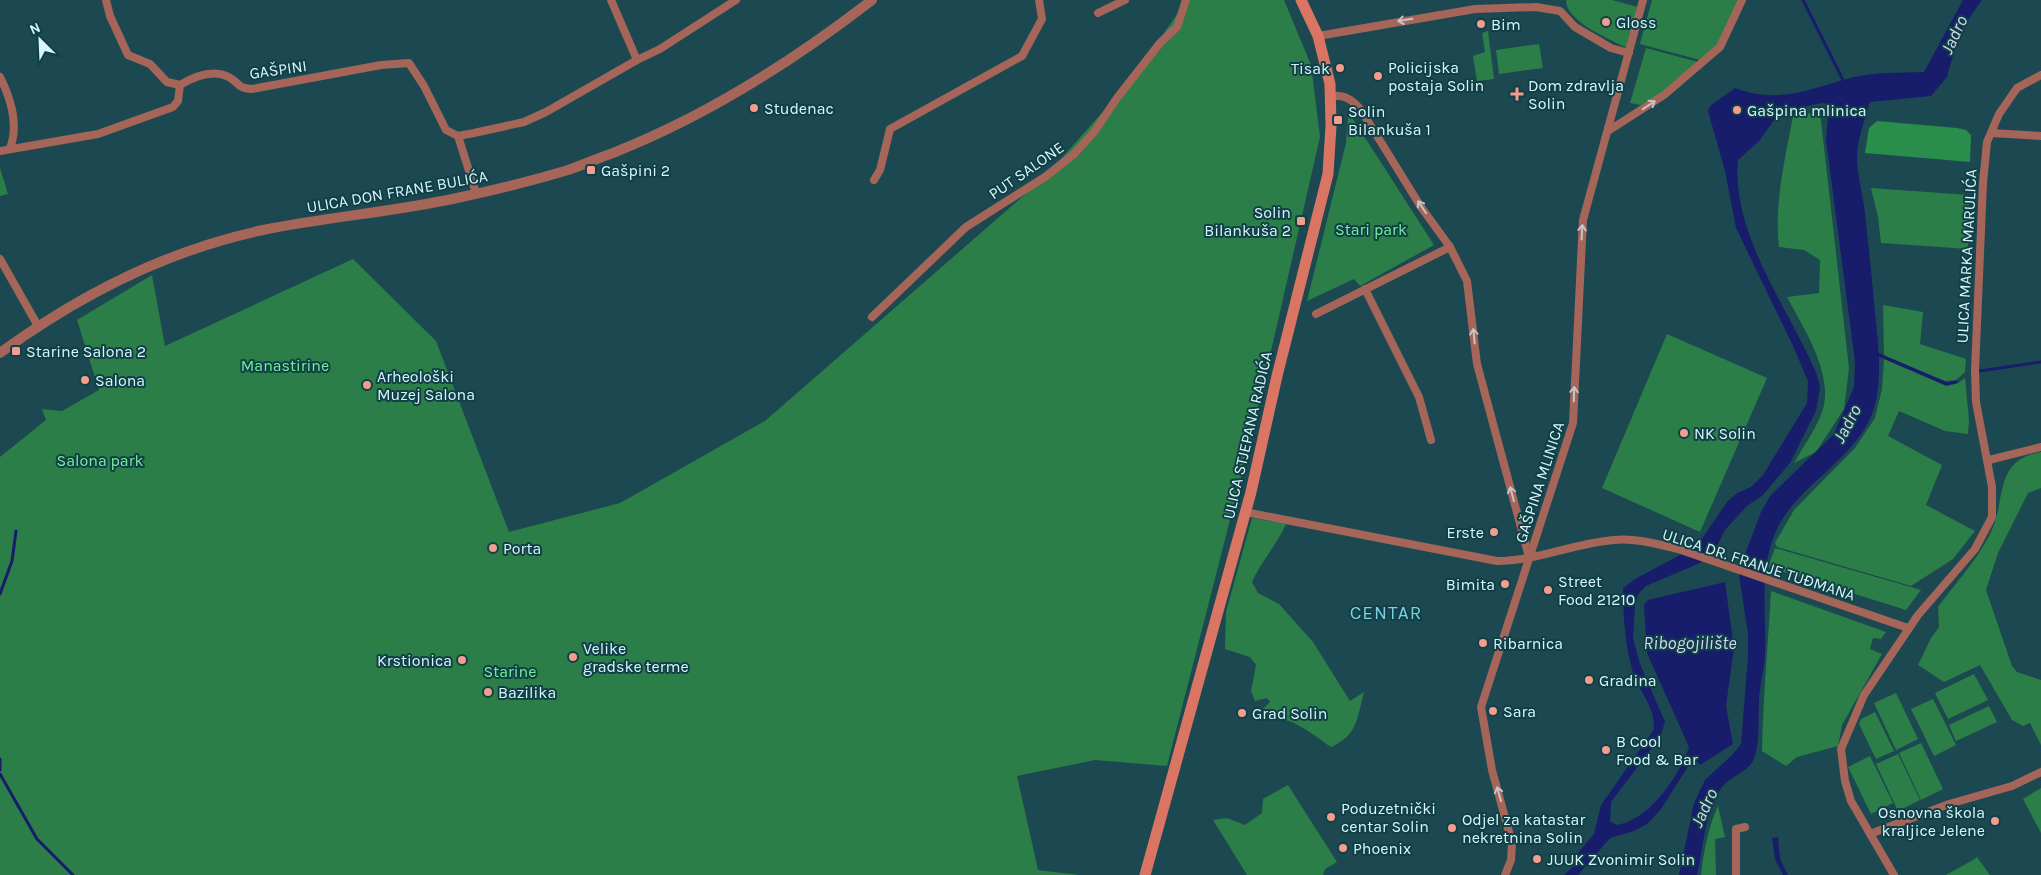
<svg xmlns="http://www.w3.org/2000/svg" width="2041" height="875" font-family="Karla,sans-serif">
	<rect width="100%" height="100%" fill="#1c4951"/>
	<!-- green -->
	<g fill="#2b7e47">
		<polygon points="1187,0 1284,0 1311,65 1320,137 1252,434 1167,766 1095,760 1017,776 1038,870 1079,875 0,875 0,457 46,420 42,409 62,411 99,390 77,320 152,275 165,346 353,259 436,341 509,532 620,503 765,421 1045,177 1131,80"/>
		<path d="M1566,0H1612L1638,7L1627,48C1611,40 1565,21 1566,0Z"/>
		<polygon points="1652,0 1740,0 1717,45 1700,60 1640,44"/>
		<polygon points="1488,31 1494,79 1477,81 1473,56 1485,52 1482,33"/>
		<polygon points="1539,44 1543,68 1499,74 1496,50"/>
		<polygon points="1646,48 1698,62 1661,94 1641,105 1630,103"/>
		<path d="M1820,112L1849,368L1844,409L1816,452L1794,463C1803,447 1816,429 1822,412C1835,376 1804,329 1787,297L1819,293L1820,260L1804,250L1779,247C1774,204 1785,159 1793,116Z"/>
		<polygon points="1351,116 1434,245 1360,286 1354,279 1307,301 1346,143 1348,117"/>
		<polygon points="0,168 8,194 0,196"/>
		<polygon points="1871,188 1969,195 1968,249 1881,243 1878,217"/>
		<polygon points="1883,305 1923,312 1920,344 1966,359 1965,372 1956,380 1945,381 1884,356"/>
		<polygon points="1667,334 1767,378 1700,532 1602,488"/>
		<polygon points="1884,359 1946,386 1958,383 1965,378 1969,420 1968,434 1945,431 1899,411 1888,436 1942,465 1926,505 1975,531 1953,559 1911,586 1777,547 1775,543 1794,510 1855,448 1875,418 1882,389"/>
		<path d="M2041,452V488L2028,493L1998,553L1986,590L2012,666L2017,672L2041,680V745L2030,723L2023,726L2012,720L1980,665L1944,682L1918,665L1931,638L1939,627L1938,607C1955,584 1976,561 1989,536C2008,502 1991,461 2041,452Z"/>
		<path d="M1252,518L1286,524C1276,546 1262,560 1252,582L1258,593L1279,604L1313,642L1350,701L1364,692C1357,718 1358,735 1331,747C1313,735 1290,714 1267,719L1262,710L1270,702L1267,698L1255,701L1251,691L1256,665L1250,657L1225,649L1226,612Z"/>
		<polygon points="1775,548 1921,590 1906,610 1768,567"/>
		<path d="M1771,591L1886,632L1881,639L1873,638L1870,649L1882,654L1842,725L1838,746L1797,757L1786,766L1762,751C1763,698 1768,645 1771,591Z"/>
		<polygon points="1974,674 1988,700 1948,719 1935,693"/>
		<polygon points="1896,693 1918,739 1896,750 1874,703"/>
		<polygon points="1933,699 1956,745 1934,756 1911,709"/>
		<polygon points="1989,706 1997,722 1956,741 1949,725"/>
		<polygon points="1875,712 1894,751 1876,759 1859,724 1861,719"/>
		<polygon points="1921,743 1943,789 1921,800 1899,753"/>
		<polygon points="1898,754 1920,800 1898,811 1876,764"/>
		<polygon points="1870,756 1893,803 1871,814 1848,767"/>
		<polygon points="1288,785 1337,862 1325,869 1323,875 1247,875 1213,820 1227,818 1245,825 1262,813 1263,799"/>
		<polygon points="2041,788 2041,833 2023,799"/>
		<path d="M1718,806L1725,837L1715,839L1716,875H1701C1704,851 1708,827 1718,806Z"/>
		<polygon points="1977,857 1990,875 1946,875 1973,860"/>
	</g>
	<!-- forest -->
	<polygon fill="#298d4c" points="1877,121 1957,128 1966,130 1971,135 1970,162 1865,153 1869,128"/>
	<!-- water -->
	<g fill="#171d6b">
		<path d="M1963,0H1982L1960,31L1947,77L1931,96L1870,102C1865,118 1858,138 1857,155C1857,171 1861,189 1864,205C1868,241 1872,277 1875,313C1878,343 1882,371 1876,401C1864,455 1804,479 1779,525C1757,567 1767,611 1765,656C1764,672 1759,687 1759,702C1758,720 1760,739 1755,756C1751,772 1731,775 1722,787C1704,811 1704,847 1697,875H1679L1694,803L1705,780L1731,756L1741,744L1748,656V634L1739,575L1744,557L1761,512L1770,496L1834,434L1854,387L1855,362L1826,140L1829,105L1822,103L1802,107L1777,116L1759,141L1738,160C1731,235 1789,308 1817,375L1820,387L1816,411L1790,463L1763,495L1747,506L1725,530L1718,544L1700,563L1646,586L1639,593L1635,603L1633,638L1640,664L1665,722L1660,737L1611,802L1610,821L1616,825C1649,821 1679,776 1689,747L1647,653L1644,605L1648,600L1725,582L1734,648L1726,706L1733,744L1700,765L1694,757L1661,809L1647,824L1634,831L1610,838L1578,875H1564L1573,867L1576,855L1594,834L1601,805L1653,731C1658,709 1637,690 1632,669C1625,644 1623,614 1623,588L1635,579L1697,546L1727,502L1737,493L1751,487L1763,475L1807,403L1808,381L1793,346L1736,228L1725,171L1708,111L1710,106L1735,88C1779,105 1812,88 1854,77C1876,72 1901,73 1924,72Z"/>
		<polygon points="1778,837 1780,859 1788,875 1783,875 1775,859 1772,838"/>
	</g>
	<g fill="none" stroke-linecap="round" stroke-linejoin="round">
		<!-- stream -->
		<g stroke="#171d6b" stroke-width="3">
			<polyline points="1803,0 1845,84"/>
			<polyline points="1877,354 1947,384 1956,382"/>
			<polyline points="1980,371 2041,362"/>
			<polyline points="0,594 12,561 16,531"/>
			<polyline points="0,759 0,770"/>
			<polyline points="0,774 37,839 73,875"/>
		</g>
		<!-- minor -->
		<g stroke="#a66559" stroke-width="8">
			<polyline points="106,0 110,16 128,55 150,64 167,82 180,85"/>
			<polyline points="611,0 637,60"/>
			<polyline points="1098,13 1125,0"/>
			<polyline points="1318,36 1475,9 1536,7 1560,11 1575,27 1611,48 1629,53"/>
			<path d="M0,77C11,99 19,125 10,148"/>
			<path d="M1331,96C1345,95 1352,99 1361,110L1421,207L1450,247L1467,281L1477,364L1529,557"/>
			<polyline points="1608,131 1664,95 1720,47 1742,0"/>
			<polyline points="1991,133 2041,136"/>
			<polyline points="458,136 476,193"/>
			<path d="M0,151L98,134L173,107L178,101L180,85C195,76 216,68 232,79C241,86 239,88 252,89L381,65L409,63L424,86L446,130L458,136L474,133L524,122L546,112L637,60L660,49L736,0"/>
			<polyline points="874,180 880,170 890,129 1022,56 1042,19 1039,0"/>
			<polyline points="0,259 38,326"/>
			<polyline points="1365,289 1419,397 1431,440"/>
			<polyline points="1316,314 1450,247"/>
			<polyline points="872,317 966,227 1045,177 1074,154 1094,132 1117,98 1160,43 1177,27 1186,0"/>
			<polyline points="1989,460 2041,447"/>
			<path d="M1245,512L1497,561C1537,561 1574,543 1614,540C1636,538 1657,544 1678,549L1908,628"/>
			<polyline points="1870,834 1949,804 2012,786 2041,772"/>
			<polyline points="1505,875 1511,860 1512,843 1492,770 1481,707 1573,423 1583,220 1643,0"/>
			<polyline points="1736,875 1736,829 1745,827"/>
			<polyline points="1894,875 1851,801 1845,781 1841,749 1864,695 1918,615 1975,549 1992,517 1992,487 1976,402 1975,370 1983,183 1987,142 1999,114 2017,88 2041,75"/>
		</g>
		<!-- tertiary -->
		<path stroke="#a66559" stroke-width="10" d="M0,353C78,296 168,250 263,230C327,217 393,212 457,198C494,190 532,181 568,170C583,165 598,158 613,153C707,116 792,62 872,0"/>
		<!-- secondary -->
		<polyline stroke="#db7563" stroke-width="11" points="1145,875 1251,492 1277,376 1328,174 1331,126 1330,84 1318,36 1301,0"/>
	</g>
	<!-- one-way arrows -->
	<defs><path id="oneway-shaft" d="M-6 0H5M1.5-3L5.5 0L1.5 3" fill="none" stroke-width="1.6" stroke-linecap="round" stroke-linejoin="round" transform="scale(1.25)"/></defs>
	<g stroke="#c6c4c4">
		<use href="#oneway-shaft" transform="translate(1405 20) rotate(171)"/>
		<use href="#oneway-shaft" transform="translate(1649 105) rotate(-33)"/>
		<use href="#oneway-shaft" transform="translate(1422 207) rotate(-124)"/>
		<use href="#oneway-shaft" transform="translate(1582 232) rotate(-87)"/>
		<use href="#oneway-shaft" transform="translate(1474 336) rotate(-95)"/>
		<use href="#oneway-shaft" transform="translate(1574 394) rotate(-88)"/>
		<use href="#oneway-shaft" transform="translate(1512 494) rotate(-105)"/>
		<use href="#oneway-shaft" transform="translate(1499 794) rotate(-106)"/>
	</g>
	<!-- markers -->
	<g fill="#f49d8d" stroke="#103f46" stroke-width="2">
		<circle cx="1606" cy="22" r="5"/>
		<circle cx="1481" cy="24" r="5"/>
		<circle cx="1340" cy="68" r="5"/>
		<circle cx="1378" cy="76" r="5"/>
		<path d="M1514.5 86.5h5v5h5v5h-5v5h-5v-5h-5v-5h5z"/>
		<circle cx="754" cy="108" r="5"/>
		<circle cx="1737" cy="110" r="5"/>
		<rect x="1333" y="115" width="10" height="10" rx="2.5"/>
		<rect x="586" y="165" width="10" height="10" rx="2.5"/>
		<rect x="1296" y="216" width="10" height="10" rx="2.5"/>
		<rect x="11" y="346" width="10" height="10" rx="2.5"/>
		<circle cx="85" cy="380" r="5"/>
		<circle cx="367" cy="385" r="5"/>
		<circle cx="1684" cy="433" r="5"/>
		<circle cx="1494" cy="532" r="5"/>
		<circle cx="493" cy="548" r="5"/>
		<circle cx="1505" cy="584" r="5"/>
		<circle cx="1548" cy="590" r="5"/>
		<circle cx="1483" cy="643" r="5"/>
		<circle cx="573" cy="657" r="5"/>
		<circle cx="462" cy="660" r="5"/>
		<circle cx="1589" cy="680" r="5"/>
		<circle cx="488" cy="692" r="5"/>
		<circle cx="1493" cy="711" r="5"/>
		<circle cx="1242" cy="713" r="5"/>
		<circle cx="1606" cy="750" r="5"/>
		<circle cx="1331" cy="817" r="5"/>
		<circle cx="1995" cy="821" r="5"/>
		<circle cx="1452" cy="828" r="5"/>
		<circle cx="1343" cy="848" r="5"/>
		<circle cx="1537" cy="859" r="5"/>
	</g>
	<g text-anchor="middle" stroke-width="4" stroke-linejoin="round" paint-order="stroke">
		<!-- poi labels -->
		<g font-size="16" fill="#d8f7fd" stroke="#103f46" text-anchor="start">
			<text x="1616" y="28">Gloss</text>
			<text x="1491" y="30">Bim</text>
			<text x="1388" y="73">Policijska<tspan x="1388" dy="18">postaja Solin</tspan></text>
			<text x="1330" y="74" text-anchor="end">Tisak</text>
			<text x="1528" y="91">Dom zdravlja<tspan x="1528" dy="18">Solin</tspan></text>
			<text x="764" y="114">Studenac</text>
			<text x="1747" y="116">Gašpina mlinica</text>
			<text x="1348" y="117">Solin<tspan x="1348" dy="18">Bilankuša 1</tspan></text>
			<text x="601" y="176">Gašpini 2</text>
			<text x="1291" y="218" text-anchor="end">Solin<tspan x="1291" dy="18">Bilankuša 2</tspan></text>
			<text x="26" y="357">Starine Salona 2</text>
			<text x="377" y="382">Arheološki<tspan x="377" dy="18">Muzej Salona</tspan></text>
			<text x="95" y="386">Salona</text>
			<text x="1694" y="439">NK Solin</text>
			<text x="1484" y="538" text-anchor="end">Erste</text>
			<text x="503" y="554">Porta</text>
			<text x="1558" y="587">Street<tspan x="1558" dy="18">Food 21210</tspan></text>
			<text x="1495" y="590" text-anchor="end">Bimita</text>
			<text x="1493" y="649">Ribarnica</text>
			<text x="583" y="654">Velike<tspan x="583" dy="18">gradske terme</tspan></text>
			<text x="452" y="666" text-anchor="end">Krstionica</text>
			<text x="1599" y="686">Gradina</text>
			<text x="498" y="698">Bazilika</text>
			<text x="1503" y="717">Sara</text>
			<text x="1252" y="719">Grad Solin</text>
			<text x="1616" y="747">B Cool<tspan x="1616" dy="18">Food &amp; Bar</tspan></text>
			<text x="1341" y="814">Poduzetnički<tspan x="1341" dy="18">centar Solin</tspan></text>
			<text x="1985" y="818" text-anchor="end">Osnovna škola<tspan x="1985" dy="18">kraljice Jelene</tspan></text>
			<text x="1462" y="825">Odjel za katastar<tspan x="1462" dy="18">nekretnina Solin</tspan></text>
			<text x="1353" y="854">Phoenix</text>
			<text x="1547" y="865">JUUK Zvonimir Solin</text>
		</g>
		<!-- street labels -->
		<g font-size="16" fill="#d8f7fd" stroke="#103f46">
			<text transform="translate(278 69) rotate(-8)" y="6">GAŠPINI</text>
			<text transform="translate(1026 170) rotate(-35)" y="6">PUT SALONE</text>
			<text transform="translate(397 191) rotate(-10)" y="6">ULICA DON FRANE BULIĆA</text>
			<text transform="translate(1966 256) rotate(-87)" y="6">ULICA MARKA MARULIĆA</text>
			<text transform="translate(1247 435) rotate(-77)" y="6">ULICA STJEPANA RADIĆA</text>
			<text transform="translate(1539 482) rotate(-72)" y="6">GAŠPINA MLINICA</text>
			<text transform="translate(1759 564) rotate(18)" y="6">ULICA DR. FRANJE TUĐMANA</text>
		</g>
		<!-- park labels -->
		<g font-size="16" fill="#77f09a" stroke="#103f46">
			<text x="1371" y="235">Stari park</text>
			<text x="285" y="371">Manastirine</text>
			<text x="100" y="466">Salona park</text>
			<text x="510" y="677">Starine</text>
		</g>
		<!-- water labels -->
		<g font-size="18" font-style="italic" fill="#d1d8ef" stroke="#103f46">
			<text transform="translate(1954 35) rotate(-65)" y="6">Jadro</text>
			<text transform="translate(1847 424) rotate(-62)" y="6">Jadro</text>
			<text x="1690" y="649">Ribogojilište</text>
			<text transform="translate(1704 808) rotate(-65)" y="6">Jadro</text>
		</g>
		<!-- quarter labels -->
		<g font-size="19" letter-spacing="1" fill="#7cd0e0" stroke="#103f46">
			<text x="1386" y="619">CENTAR</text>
		</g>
	</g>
	<!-- north arrow -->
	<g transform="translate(40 40) rotate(336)" stroke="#103f46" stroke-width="4" paint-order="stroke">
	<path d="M0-4L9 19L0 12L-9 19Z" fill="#d8f7fd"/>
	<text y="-8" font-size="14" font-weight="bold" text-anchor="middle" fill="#d8f7fd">N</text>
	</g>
</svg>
